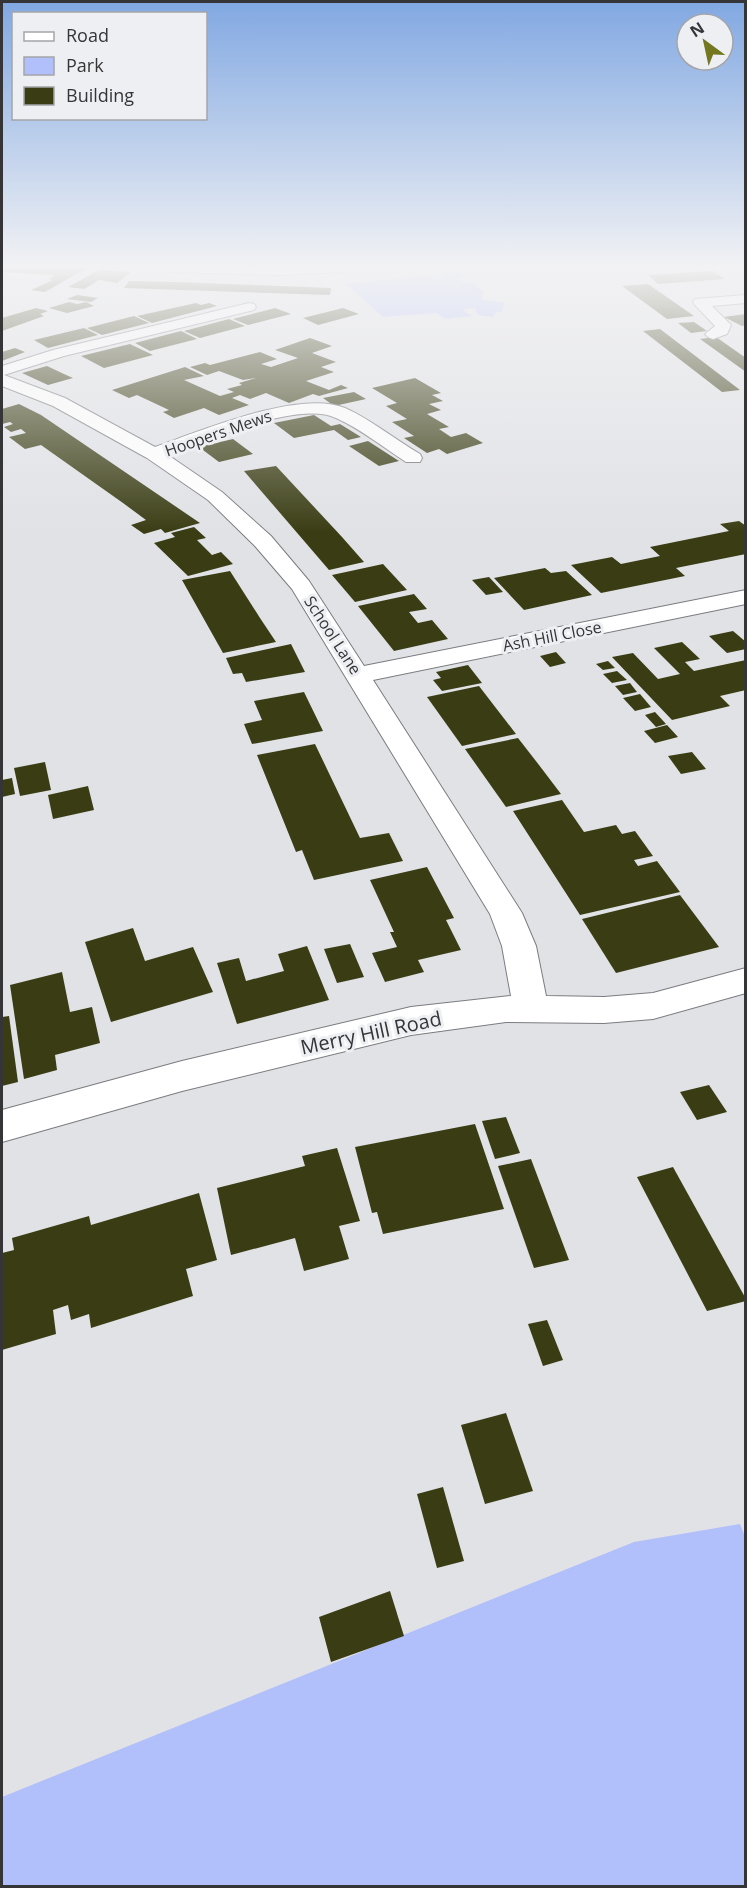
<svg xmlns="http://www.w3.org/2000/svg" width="747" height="1888" font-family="'Open Sans',sans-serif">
	<rect width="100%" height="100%" fill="#e1e2e6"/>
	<!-- green -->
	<g fill="#b1bffa">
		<polygon points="446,272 457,272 464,275 458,280 477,284 475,286 483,291 482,300 505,303 502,312 496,312 493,317 478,315 475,308 462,310 472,316 445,319 437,313 383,317 346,284 423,276 440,277"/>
		<polygon points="740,1524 746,1539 745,1886 2,1886 2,1797 634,1542"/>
	</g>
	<!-- building -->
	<g fill="#3a3d14">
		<polygon points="2,268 87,268 45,292 31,290 53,280 49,279 55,275 2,272"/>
		<polygon points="99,270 131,272 117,283 99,280 84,289 68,287"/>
		<polygon points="713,271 725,279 658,284 648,275"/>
		<polygon points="129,281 176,282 331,288 330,295 124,288"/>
		<polygon points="648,284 694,316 667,319 622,286"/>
		<polygon points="77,295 98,298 91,302 67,299"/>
		<polygon points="69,302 77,304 86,302 94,306 67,313 49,308"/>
		<polygon points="196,303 201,305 209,303 217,306 152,323 137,316"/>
		<polygon points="36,308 48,311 40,314 44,316 2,331 2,318"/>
		<polygon points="275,308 291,314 248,325 233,319"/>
		<polygon points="343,308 359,314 318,325 303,318"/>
		<polygon points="746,314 746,325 742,326 724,317"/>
		<polygon points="134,316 149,323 102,335 87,328"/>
		<polygon points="229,319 245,326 200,338 184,331"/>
		<polygon points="694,322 707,331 691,333 678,323"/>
		<polygon points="84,328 98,335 48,348 34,340"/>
		<polygon points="660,329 740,390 722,392 643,331"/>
		<polygon points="181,331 197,339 150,351 135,343"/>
		<polygon points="716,337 746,358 746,372 700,339"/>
		<polygon points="310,338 332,346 312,353 336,362 321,367 334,372 306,381 329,390 341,385 348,388 319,396 313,394 289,403 266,393 250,399 240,395 232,398 249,405 219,415 204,408 174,418 163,412 169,410 137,395 129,398 112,390 185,367 204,376 184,380 220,396 234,392 227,389 242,385 239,383 256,378 243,380 219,371 207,375 190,367 205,363 210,365 260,352 277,359 261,364 271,367 298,358 275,350"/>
		<polygon points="130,344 153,355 104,368 81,356"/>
		<polygon points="15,348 25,352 2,361 2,352"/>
		<polygon points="47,366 64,374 73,378 48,385 22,373"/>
		<polygon points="415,378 441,393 432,395 443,401 429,404 441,410 427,414 449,427 439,429 451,437 466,433 483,443 447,454 439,449 427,453 404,438 414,436 392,422 407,419 386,406 397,403 372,388"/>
		<polygon points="354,392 366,399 334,406 323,398"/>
		<polygon points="19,404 41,415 200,523 165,533 161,529 144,534 131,525 146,520 123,503 41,445 25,449 9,437 26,433 21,429 11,432 4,427 13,424 10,422 2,424 2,409"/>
		<polygon points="314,415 331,426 340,424 361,437 348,440 334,430 294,438 274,423"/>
		<polygon points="233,439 253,454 219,462 199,447"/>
		<polygon points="368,441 399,461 379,466 349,446"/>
		<polygon points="276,466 342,537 364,562 329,570 244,471"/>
		<polygon points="739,521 746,526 746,554 676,568 685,576 601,593 571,565 612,557 621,564 660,556 650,547 729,531 720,524"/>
		<polygon points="194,527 206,538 197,540 212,555 221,552 233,564 188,576 154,543 175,537 171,533"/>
		<polygon points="383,564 407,590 355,602 332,575"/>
		<polygon points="545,568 551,573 566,571 592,595 524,610 494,578"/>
		<polygon points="230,571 260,618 276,642 223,653 182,580"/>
		<polygon points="489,577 503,592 486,595 472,580"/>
		<polygon points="414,594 427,609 409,612 418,623 432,620 448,639 394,651 358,606"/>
		<polygon points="733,631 746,642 746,649 727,653 709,636"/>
		<polygon points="682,642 700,659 685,662 694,671 746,660 746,690 720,696 730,706 672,720 612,657 633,653 658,679 680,674 654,648"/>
		<polygon points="291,644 305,672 246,682 242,673 233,674 226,658"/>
		<polygon points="556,652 566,663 550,667 540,656"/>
		<polygon points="608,661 615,668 603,670 596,664"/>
		<polygon points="468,665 482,683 442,691 433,680 441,678 436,672"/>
		<polygon points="617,671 627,680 612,683 603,674"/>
		<polygon points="630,683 637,692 623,695 615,686"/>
		<polygon points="479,686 516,734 462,746 427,697"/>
		<polygon points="304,692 323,731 252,744 244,724 262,720 254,701"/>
		<polygon points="640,694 651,707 635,711 623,698"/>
		<polygon points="655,712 666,724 656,727 645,715"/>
		<polygon points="667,725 678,737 655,743 644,731"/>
		<polygon points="518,738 539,765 561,794 506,807 465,749"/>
		<polygon points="315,744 360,838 389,833 403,861 314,880 302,850 296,852 257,755"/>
		<polygon points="692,752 706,769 681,774 668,756"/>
		<polygon points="45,762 51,790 20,796 14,768"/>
		<polygon points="12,778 15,794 2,797 2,780"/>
		<polygon points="88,786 94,810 53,819 48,795"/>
		<polygon points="562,800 584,832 616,825 622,834 635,831 653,856 634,860 638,866 657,861 680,892 580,915 513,811"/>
		<polygon points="427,867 454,918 446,920 461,950 418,960 424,972 385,982 372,953 397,947 390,932 394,932 370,880"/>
		<polygon points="680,895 719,947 616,973 582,919"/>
		<polygon points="133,928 145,961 193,947 213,992 111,1022 85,942"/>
		<polygon points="350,944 364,977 337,983 324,949"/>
		<polygon points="307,946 329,1000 237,1024 217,963 239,958 246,981 284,971 278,954"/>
		<polygon points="62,972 70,1012 92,1007 100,1043 55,1055 57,1070 24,1079 10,985"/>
		<polygon points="9,1016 18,1082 2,1086 2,1017"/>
		<polygon points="709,1085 727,1112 697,1120 680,1092"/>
		<polygon points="506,1117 520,1153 495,1159 482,1121"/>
		<polygon points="475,1124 504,1209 383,1234 377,1212 372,1213 355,1147"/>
		<polygon points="337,1148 360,1221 339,1226 349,1259 304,1271 295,1238 231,1255 217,1188 305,1166 302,1156"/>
		<polygon points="531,1159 569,1260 534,1268 498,1166"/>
		<polygon points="673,1167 746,1299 746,1301 707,1311 637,1177"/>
		<polygon points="199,1193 217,1260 186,1269 193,1296 91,1328 89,1314 71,1320 68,1305 53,1310 56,1334 2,1350 2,1253 14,1250 12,1238 89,1216 91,1225"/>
		<polygon points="547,1320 563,1360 543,1366 528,1324"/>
		<polygon points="506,1413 533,1491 485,1504 461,1425"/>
		<polygon points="443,1487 464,1561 437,1568 417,1494"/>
		<polygon points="390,1591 404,1636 331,1662 319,1617"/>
	</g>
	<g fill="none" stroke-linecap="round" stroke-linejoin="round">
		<!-- minor casing -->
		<g stroke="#7b7c80" stroke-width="2">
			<g id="minor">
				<polygon points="746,295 746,303 712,306 731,325 727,334 713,339 708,337 705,334 715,326 695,305 693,302 695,299"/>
				<path d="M249,303L254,304L256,307L254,310L64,356L4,375L65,398L155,447C201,431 300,389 345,408C370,419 396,440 420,454L422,458L420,462H406C384,448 361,429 336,418C298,400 207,441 168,455L222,492L271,536L309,581L364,666L746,590V604L373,680L522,913L536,946L546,996L604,997L653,993L746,968V993L653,1019L604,1023L506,1022L411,1035L182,1091L2,1142V1110L182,1061L411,1007L511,996L502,946L490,914L292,589L255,546L208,500L147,458L53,406L2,386V366L53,350Z"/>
			</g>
		</g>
		<!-- major casing -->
		<g stroke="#7b7c80" stroke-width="2">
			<polygon id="major" points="164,268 350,268 343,272 278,275 171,272"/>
		</g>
		<!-- minor -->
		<use href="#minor" fill="#fff" fill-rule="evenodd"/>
		<!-- major -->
		<use href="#major" fill="#fff" fill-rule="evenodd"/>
	</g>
	<!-- sky -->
	<linearGradient id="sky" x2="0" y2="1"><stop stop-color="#81a8e2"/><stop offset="0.5" stop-color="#f2f2f4"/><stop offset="1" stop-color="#f2f2f4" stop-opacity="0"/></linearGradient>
	<rect width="747" height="532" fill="url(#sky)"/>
	<g text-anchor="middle" stroke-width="6" stroke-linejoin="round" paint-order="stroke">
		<!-- far-street labels -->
		<g font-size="16" fill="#353537" stroke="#eeeff3">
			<text transform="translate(218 433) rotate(-19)" y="6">Hoopers Mews</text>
			<text transform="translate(333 635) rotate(57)" y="6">School Lane</text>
			<text transform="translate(552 636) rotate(-11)" y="6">Ash Hill Close</text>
		</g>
		<!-- street labels -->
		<g font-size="20" fill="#353537" stroke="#eeeff3">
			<text transform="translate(371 1033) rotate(-12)" y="7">Merry Hill Road</text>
		</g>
	</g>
	<!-- border -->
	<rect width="747" height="1888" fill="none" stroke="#353537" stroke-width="6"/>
	<!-- legend -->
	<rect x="12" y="12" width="195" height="108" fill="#eeeff3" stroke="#a4a5a8" stroke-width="1.5"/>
	<rect x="24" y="32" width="30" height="9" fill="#ffffff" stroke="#a4a5a8" stroke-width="1.5"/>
	<text x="66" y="42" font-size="18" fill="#353537">Road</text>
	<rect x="24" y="57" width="30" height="18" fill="#b1bffa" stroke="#a4a5a8" stroke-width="1.5"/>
	<text x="66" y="72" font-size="18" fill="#353537">Park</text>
	<rect x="24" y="87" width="30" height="18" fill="#3a3d14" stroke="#a4a5a8" stroke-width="1.5"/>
	<text x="66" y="102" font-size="18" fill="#353537">Building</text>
	<!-- north arrow -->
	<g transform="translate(705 42) rotate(327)"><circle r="28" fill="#eeeff3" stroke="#a4a5a8" stroke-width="1.5"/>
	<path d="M0-4.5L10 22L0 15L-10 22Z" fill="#727720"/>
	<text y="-9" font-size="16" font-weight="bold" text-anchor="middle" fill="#353537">N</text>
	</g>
</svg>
